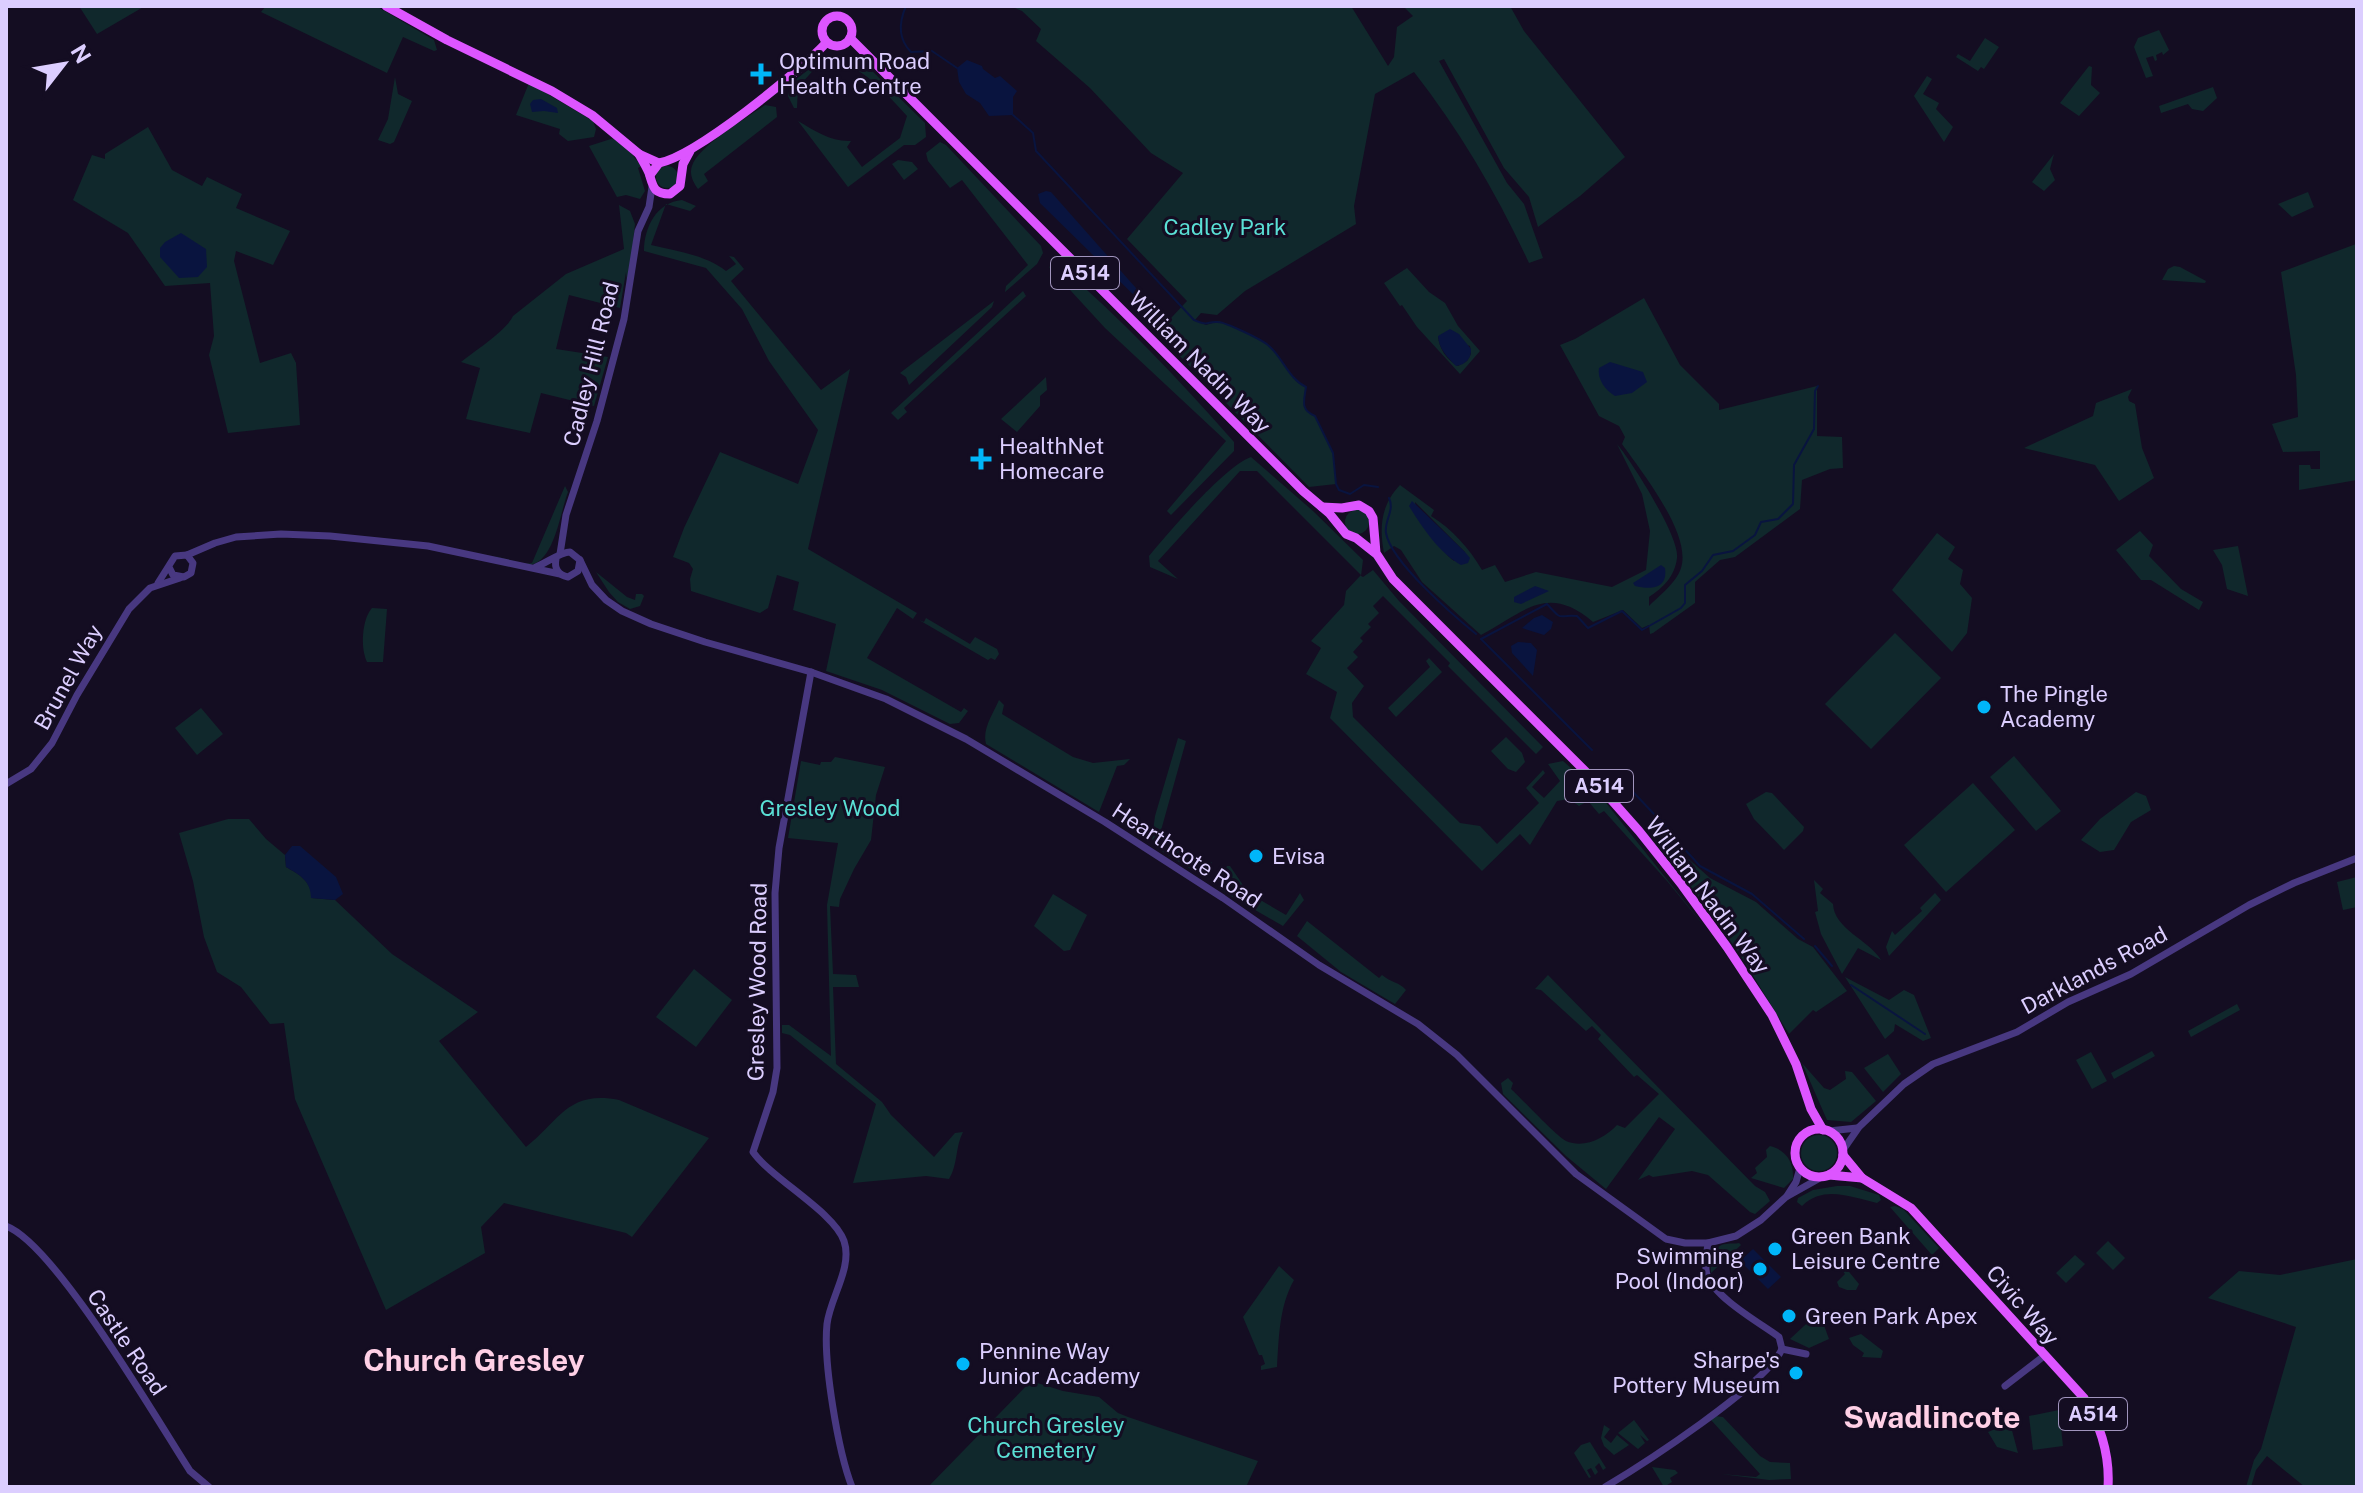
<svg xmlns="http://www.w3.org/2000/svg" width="2363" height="1493" font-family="'Public Sans',sans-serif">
	<rect width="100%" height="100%" fill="#140d22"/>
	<!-- green -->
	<g fill="#10282c" fill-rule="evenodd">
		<polygon points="79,6 145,6 97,34"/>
		<polygon points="266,6 376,6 434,40 437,50 434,51 403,37 387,73 261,12"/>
		<path d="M1010,6H1351L1388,66L1394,57L1397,27L1413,16L1403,6H1510L1524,31L1625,157L1580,196L1538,227L1529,197L1504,168L1444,59L1439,61L1507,183L1524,204L1543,258L1529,263C1497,194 1460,131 1414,72L1375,94L1354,206L1356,224L1245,291L1217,315L1201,313L1195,320L1206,325L1219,321L1260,339L1271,347L1298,383L1306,387C1304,401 1300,410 1315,416L1333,453L1336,484L1309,487L1157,333L1187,301L1127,239L1183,173L1151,153L1090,88L1036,41L1041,29L1022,11Z"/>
		<polygon points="2159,30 2169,50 2163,55 2162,52 2156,55 2157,60 2155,61 2153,56 2146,58 2153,76 2146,78 2134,47 2138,38"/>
		<polygon points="1985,38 1999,47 1984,69 1981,67 1978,71 1956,57 1958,54 1970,61"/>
		<path d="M838,55L855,57L864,63L925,123L926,137L915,145H904L848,187L798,121C815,131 831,142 851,141L847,147L862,167L900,138L907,116C888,95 847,46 816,68C810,73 804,81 798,87L797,108H794L788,96L791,83L816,64Z"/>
		<polygon points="2089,66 2092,67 2091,85 2100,93 2079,116 2060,103"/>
		<polygon points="1927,76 1932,79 1923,94 1939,103 1936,109 1953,127 1944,142 1914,96"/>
		<polygon points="395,77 398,94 412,101 394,142 390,144 378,140 388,119"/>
		<polygon points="529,83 593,121 596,129 594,137 568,141 559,134 560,129 516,115"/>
		<polygon points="2213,87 2217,98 2203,111 2192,109 2188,104 2161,113 2159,106"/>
		<path d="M765,105L776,107L777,117L704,174L708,181L698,189C693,182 689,174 692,166C698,146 747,118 765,105Z"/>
		<polygon points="148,127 172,170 202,186 207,177 242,194 236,208 290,231 273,265 236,251 234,261 260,363 291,353 296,363 300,425 228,433 209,355 214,336 210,283 165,286 128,233 73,200 92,155 105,159 105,154"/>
		<polygon points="614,138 624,144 641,166 638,168 645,191 640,199 626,195 617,197 589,146"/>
		<polygon points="940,142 946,145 1041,246 1043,253 1037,264 1005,292 1006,286 1028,265 962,180 950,188 928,161 926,153"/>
		<polygon points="2054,154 2050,169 2055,180 2044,191 2032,182"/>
		<polygon points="898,160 912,162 918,169 904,180 892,164"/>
		<circle cx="667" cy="177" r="11"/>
		<polygon points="2308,192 2314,207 2292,217 2278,204"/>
		<path d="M682,200L696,206L690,211L666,204L651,245C676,251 706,255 726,271L736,264L729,256L734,257L744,269L731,281L821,390L850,369L808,549L917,613L913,619L897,608L867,658L961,712L964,708L968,711L959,723L950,724L882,690L826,671L836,624L793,610L799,582L777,575L768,608L760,613L691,591L690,579L693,569L689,563L673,557L684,528L720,452L798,484L818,430L769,361L742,309L706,268L644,251C644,227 657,202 682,200Z"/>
		<path d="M619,205L630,211L635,224L629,279L627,283L626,272L620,308L569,295L556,349L608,357L594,406L541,393L530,433L466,419L480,368L461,362C476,350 506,331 513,316L566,274L624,249Z"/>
		<polygon points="2356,244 2357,480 2299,490 2299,465 2310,465 2311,469 2320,469 2320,451 2283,452 2272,424 2298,417 2296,375 2281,272"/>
		<path d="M1057,263C1121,319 1178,378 1234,442V451L1171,515L1167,511L1226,441L1105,328L1049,267Z"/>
		<polygon points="2174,266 2180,267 2206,281 2205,283 2162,280 2168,269"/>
		<path d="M1407,268L1429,292L1445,303L1458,326L1480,351L1460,374L1417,327L1402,305L1400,306L1384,283ZM1438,336L1470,346L1471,354L1467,361L1458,366C1447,360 1439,349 1438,336Z"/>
		<polygon points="1023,291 1026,296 904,408 907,412 898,420 891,413"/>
		<path d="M1644,298L1680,365L1719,404V410L1817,386V436L1842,437L1843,468L1830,469L1802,480L1800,509L1735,557L1720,560L1695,582V603L1653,633L1650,634L1649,625L1642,628L1623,610L1593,622C1547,583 1524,612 1481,635L1422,582L1401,550L1394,546L1384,553C1379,527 1381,505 1400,485L1434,510L1431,516C1452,529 1469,548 1482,570L1495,565L1505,582L1536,572L1612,587L1646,570L1650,531L1642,494L1617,444C1632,462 1680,537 1677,558C1675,576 1663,588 1649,597V606C1659,596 1677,582 1681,568C1692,534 1641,471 1622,444L1625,437L1619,426L1599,416L1560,345L1575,339ZM1415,502L1465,552L1454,561L1448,556L1417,518Z"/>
		<polygon points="994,301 992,307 909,385 906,377 900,373"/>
		<polygon points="1046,377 1047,390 1040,396 1040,406 1017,432 1001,419"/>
		<polygon points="2132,389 2128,397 2129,401 2135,404 2142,448 2154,478 2119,501 2095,465 2024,448 2093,416 2096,403"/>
		<path d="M1251,457L1313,511L1363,560L1361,576L1363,577L1373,570L1399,601L1543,747L1536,754L1448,666L1450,663L1383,596L1373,606L1379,613L1368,624L1371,627L1360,638L1363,641L1353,652L1358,657L1347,668L1364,686L1352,703L1353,717L1460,823L1480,826L1497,844L1539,803L1526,788L1543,770L1545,773L1532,787L1544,798L1560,781L1548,764L1563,761L1595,789L1708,931L1667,881L1604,811L1599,814L1588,801L1579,806L1569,799L1557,801L1530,845L1520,834L1482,871L1330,718L1337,692L1306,674L1321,648L1311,641L1344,605L1346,591L1361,575L1257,471H1240L1158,561L1178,579L1150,567L1149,556C1168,533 1225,466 1251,457Z"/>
		<path d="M565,486L568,492C560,512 554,567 526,565C516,564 504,559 495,556L525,564L532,563Z"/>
		<circle cx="1357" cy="522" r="12"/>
		<polygon points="2140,531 2153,545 2149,556 2181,589 2203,602 2199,610 2151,580 2141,580 2116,550"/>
		<polygon points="1937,533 1955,547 1948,559 1963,570 1960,584 1972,598 1967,633 1952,652 1892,590"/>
		<polygon points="2238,546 2248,596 2227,589 2222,565 2213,550"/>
		<polygon points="596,572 627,597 635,600 636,594 642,594 644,596 640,606 630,609 618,602 609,592"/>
		<path d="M372,608L387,609L383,662H367C360,648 362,619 372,608Z"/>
		<polygon points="926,618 970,644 975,637 997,649 999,654 995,660 991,658 988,660 919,620 924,622"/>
		<polygon points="1895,633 1941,678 1871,749 1825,704"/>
		<polygon points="1429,658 1442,672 1396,717 1388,708 1430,667 1426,661"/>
		<path d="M999,700L1004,705L1002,714L1073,757L1093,763L1130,759L1124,765L1117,766L1099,812L986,744C982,729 993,714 999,700Z"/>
		<polygon points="201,708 223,734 197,755 175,728"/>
		<polygon points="1506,737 1522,753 1525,762 1516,772 1508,769 1491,751"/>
		<polygon points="1178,738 1186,741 1160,834 1208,864 1212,862 1207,873 1197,873 1158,849 1152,839 1155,816"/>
		<polygon points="2014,756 2061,811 2036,831 1990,777"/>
		<path d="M835,757L885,767L876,795L871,840L854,869L840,899L839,907L830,906L833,974L856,975L859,987H833L836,1064L882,1102L891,1115L934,1157L955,1133L963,1132C955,1147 958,1165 949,1179L926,1176L853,1183L876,1104L790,1035L782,1033V1025H789L831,1056L827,905L838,843L788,838L801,761L820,765L821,762H831Z"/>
		<polygon points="1973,783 2015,830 1946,892 1904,845"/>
		<polygon points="1766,792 1772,793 1804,827 1803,831 1784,850 1754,819 1746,804"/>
		<polygon points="2136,792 2146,796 2151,810 2131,822 2114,850 2100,852 2081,840 2100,819"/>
		<path d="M228,819H249L266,839L285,855L286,867C300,875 311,881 312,898L335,900L392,954L478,1012L439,1041L526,1147C560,1120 568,1090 619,1100L709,1138L632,1237L626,1233L504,1203L481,1227L485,1253L386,1310L295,1099L284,1023L270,1024L241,987L217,972L204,937L193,881L179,833Z"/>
		<polygon points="1668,845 1674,846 1710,878 1756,902 1798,939 1813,947 1847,991 1816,1012 1813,1010 1789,1034 1739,953 1664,849"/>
		<polygon points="1227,866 1230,866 1245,888 1243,890 1286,915 1300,893 1304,900 1283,926 1224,892 1220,879"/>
		<polygon points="2357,877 2357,907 2343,910 2337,882"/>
		<path d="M1814,880L1823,889L1820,893L1833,904C1834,929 1869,940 1881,960L1858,948L1842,974L1821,934L1815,912L1818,911Z"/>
		<polygon points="1935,893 1941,900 1889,956 1886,947 1892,931 1895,935 1922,911 1920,908"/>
		<polygon points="1053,894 1087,915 1070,950 1064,951 1034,926"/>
		<path d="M1307,921L1379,978L1382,975C1390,982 1399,982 1406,990L1395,1004L1341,972L1297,936Z"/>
		<polygon points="694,969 732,1000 696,1047 656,1017"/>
		<path d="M1548,975L1755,1186L1765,1192L1770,1201L1755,1214L1750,1212L1708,1175L1692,1171L1653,1177L1649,1175L1638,1180L1675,1129L1659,1117L1606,1189L1566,1156L1503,1094L1501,1083L1508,1078L1513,1083L1511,1089C1521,1098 1556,1136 1566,1141C1584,1149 1605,1138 1617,1125L1625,1128L1659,1094L1637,1075L1634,1077L1598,1039L1601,1035L1592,1026L1586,1031L1541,990L1535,989Z"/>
		<polygon points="1845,977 1889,1000 1904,990 1914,995 1931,1038 1923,1041 1895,1024 1894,1031 1885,1039"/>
		<polygon points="2237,1004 2240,1010 2191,1037 2188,1031"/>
		<polygon points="2152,1051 2155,1056 2114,1079 2111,1073"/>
		<polygon points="2091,1052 2107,1081 2092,1089 2076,1060"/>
		<polygon points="1888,1054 1901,1074 1883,1092 1864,1068"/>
		<polygon points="1802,1063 1824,1088 1830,1090 1846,1079 1845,1071 1852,1072 1876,1101 1851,1122 1827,1120"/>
		<circle cx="1819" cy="1153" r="18"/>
		<path d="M1770,1146C1786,1150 1794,1162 1793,1179L1784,1188L1751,1178L1757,1173L1755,1168L1767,1157L1766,1150Z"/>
		<path d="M1837,1186H1850L1879,1195L1881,1200L1877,1203C1850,1197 1824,1185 1802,1206L1797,1202L1798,1198L1813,1190Z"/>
		<polygon points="1895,1206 1903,1209 1939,1248 1932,1255 1890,1207"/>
		<polygon points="2108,1241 2125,1258 2113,1270 2096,1253"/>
		<path d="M1739,1243L1741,1245L1711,1273C1710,1262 1712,1245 1726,1244C1731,1243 1735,1244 1739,1243Z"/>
		<polygon points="2075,1255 2085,1264 2066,1283 2056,1273"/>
		<polygon points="2357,1259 2357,1487 2305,1487 2267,1456 2256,1470 2251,1487 2246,1487 2254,1460 2261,1449 2296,1327 2208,1298 2239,1271 2280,1275"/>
		<path d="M1279,1266L1294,1280C1279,1307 1279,1337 1277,1367L1261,1370V1366L1265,1364L1262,1355H1259L1243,1317Z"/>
		<polygon points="1845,1267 1859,1284 1856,1290 1847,1290 1839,1287 1837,1282 1845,1274 1842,1270"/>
		<polygon points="1819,1312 1829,1339 1809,1348 1790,1339"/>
		<polygon points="1861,1334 1883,1351 1881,1358 1862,1357 1864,1353 1853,1345 1849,1338"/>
		<polygon points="1031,1381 1063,1391 1099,1397 1118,1413 1128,1417 1258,1461 1246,1487 928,1487"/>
		<polygon points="2059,1410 2063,1446 2033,1450 2029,1416"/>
		<polygon points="1715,1416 1723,1417 1760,1456 1770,1462 1790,1463 1791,1479 1769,1480 1721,1474 1756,1477 1760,1474 1711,1420"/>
		<polygon points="1634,1420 1649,1440 1647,1441 1640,1435 1645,1443 1638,1449 1618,1433"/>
		<polygon points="2010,1423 2018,1453 1997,1447 1988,1432"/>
		<polygon points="1604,1425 1610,1429 1604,1437 1611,1443 1617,1435 1629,1445 1614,1455 1604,1446 1601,1438"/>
		<polygon points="1590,1442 1606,1468 1603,1470 1599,1463 1595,1467 1598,1472 1595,1475 1591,1468 1587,1470 1591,1477 1589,1478 1574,1453 1581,1445"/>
		<polygon points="1652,1467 1675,1470 1678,1473 1670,1478 1672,1482 1664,1487"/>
	</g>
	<!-- water -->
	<g fill="#09143f">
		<polygon points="967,60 982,66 983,69 995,78 1000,76 1017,91 1013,97 1013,115 989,116 980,103 966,94 959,82 957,68"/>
		<polygon points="541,99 557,108 558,113 544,111 532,112 530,104 533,100"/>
		<polygon points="1046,191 1051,192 1151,305 1147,308 1040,203 1038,194"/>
		<polygon points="181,233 206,249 207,267 198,277 179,278 160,257 160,248 165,242"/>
		<path d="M1450,329L1459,334L1471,349C1472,358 1465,365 1456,366C1447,357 1439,349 1438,336Z"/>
		<path d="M1610,362L1643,372L1647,382L1632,393L1615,396C1605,390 1597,379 1599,368Z"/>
		<path d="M1412,501L1465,552L1470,558L1468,563L1461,565C1439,553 1422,527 1409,506Z"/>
		<path d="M1661,565L1665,568C1668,589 1651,590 1635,586L1633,583Z"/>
		<polygon points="1535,586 1549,591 1521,604 1514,602 1514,597"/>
		<polygon points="1542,615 1553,622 1551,629 1544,635 1522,628 1534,618"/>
		<polygon points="1518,642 1531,643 1537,650 1533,676 1512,653 1511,646"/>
		<path d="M292,846H300L336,877L343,894L335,900L311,898C311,881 300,875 286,867L285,855Z"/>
		<polygon points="1753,1249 1781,1277 1768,1289 1740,1261"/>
	</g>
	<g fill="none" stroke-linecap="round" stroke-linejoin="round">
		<!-- stream -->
		<g stroke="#09143f" stroke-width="2">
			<path d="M906,6C899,22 898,39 911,52L932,51L957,68"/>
			<path d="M1013,115L1033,133L1036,151L1194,320C1210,327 1206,321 1218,322C1225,322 1263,340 1269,346C1283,358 1288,378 1306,387C1304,401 1300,410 1315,416L1333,453L1336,484L1339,490L1350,494L1364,485L1378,487"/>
			<path d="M1389,498C1395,511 1384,520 1386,533C1391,562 1454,616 1476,634"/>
			<path d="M1481,639L1547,604C1564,623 1557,614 1577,616L1588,628L1622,611L1642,630L1681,608L1685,603V585L1702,571L1713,555L1733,551L1755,535L1761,522L1778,519L1793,504L1794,465L1814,429L1815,391L1818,386"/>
			<polyline points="1481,639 1592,750"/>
			<polyline points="1618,776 1671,832"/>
			<polyline points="1679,843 1700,866 1752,894 1804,939"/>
			<polyline points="1815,946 1832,966"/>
			<polyline points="1851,985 1925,1034"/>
		</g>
		<!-- tertiary -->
		<g stroke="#483881" stroke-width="7">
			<polyline points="560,554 566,515 597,421 624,319 638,231 649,207 652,187"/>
			<polyline points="187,555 215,543 236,537 281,534 330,536 428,546 560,574"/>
			<polyline points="580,560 592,585 606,600 622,611 651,624 705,642 811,672 886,699 966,739 1105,822 1223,898 1319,965 1418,1024 1457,1055 1576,1174 1666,1239 1685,1243 1708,1243 1736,1236 1761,1220 1786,1197 1820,1178"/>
			<path d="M536,567C546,563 561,552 570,552L580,560L578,571L568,577C558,575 554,568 556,559"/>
			<polyline points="158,583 175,556 187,555 193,563 191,573 184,577 173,575 169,567"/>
			<path d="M811,672L779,848L775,893L777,1068L773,1092L753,1152C772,1179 834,1212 844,1241C853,1267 830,1298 827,1324C823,1362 838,1451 852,1487"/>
			<polyline points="6,784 31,769 52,743 77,695 129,609 150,588 180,578"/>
			<polyline points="1829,1131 1857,1128"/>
			<polyline points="1843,1150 1859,1127 1904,1084 1933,1064 2017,1032 2068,1002 2131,974 2249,905 2294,883 2357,858"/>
			<polyline points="1787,1196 1796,1182 1800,1168"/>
			<path d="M6,1226C55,1244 157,1420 190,1471L209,1487"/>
			<path d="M1708,1243C1707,1253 1704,1265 1707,1275C1715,1298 1760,1323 1779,1337L1782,1349"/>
			<polyline points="1782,1349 1806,1354"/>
			<polyline points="2005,1386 2044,1356"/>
			<path d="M1605,1487C1642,1465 1766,1385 1782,1349"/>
		</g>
		<!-- primary -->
		<g stroke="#d5f" stroke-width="9">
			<polyline points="386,6 447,40 552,91 592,115 639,154 659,163"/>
			<circle cx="837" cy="31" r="15"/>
			<polyline points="850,38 1303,491 1329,513 1346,534 1356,538 1375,553"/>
			<path d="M639,154C642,160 646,166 649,173C653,186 653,194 670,194L680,186L683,164L690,151"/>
			<path d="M650,175L659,163C696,156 799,72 826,43"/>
			<polyline points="1322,507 1342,508 1359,505 1369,511 1373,518 1376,553 1393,579 1592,778 1639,831 1682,885 1727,947 1772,1015 1796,1064 1811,1109 1823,1130"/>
			<circle cx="1819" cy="1153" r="24"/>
			<path d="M1843,1155L1862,1178L1911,1208L2084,1398C2101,1426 2110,1454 2108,1487"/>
			<polyline points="1829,1175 1862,1178"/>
		</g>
	</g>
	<!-- markers -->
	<g fill="#00b6f9" stroke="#140d22" stroke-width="3">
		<path d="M757 62h8v8h8v8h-8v8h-8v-8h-8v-8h8z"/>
		<path d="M977 447h8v8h8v8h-8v8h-8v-8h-8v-8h8z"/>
		<circle cx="1984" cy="707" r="8"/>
		<circle cx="1256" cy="856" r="8"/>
		<circle cx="1775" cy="1249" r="8"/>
		<circle cx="1760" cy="1269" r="8"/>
		<circle cx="1789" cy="1316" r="8"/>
		<circle cx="963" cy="1364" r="8"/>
		<circle cx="1796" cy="1373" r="8"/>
	</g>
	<g text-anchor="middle" stroke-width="6" stroke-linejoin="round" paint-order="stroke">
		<!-- shield labels -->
		<g fill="#140d22" stroke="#a094bd" stroke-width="2">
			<rect x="1051" y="257" width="68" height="32" rx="6"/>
			<rect x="1565" y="770" width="68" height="32" rx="6"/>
			<rect x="2059" y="1398" width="68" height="32" rx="6"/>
		</g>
		<g font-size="20" font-weight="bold" fill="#dcceff">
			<text x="1085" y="280">A514</text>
			<text x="1599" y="793">A514</text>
			<text x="2093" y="1421">A514</text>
		</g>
		<!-- poi labels -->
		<g font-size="22" fill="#dcceff" stroke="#140d22" text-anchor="start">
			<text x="779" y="69">Optimum Road<tspan x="779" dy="25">Health Centre</tspan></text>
			<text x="999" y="454">HealthNet<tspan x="999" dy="25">Homecare</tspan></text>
			<text x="2000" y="702">The Pingle<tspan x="2000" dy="25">Academy</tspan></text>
			<text x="1272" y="864">Evisa</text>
			<text x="1791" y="1244">Green Bank<tspan x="1791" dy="25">Leisure Centre</tspan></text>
			<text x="1744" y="1264" text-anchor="end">Swimming<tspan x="1744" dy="25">Pool (Indoor)</tspan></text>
			<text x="1805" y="1324">Green Park Apex</text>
			<text x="979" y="1359">Pennine Way<tspan x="979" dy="25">Junior Academy</tspan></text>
			<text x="1780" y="1368" text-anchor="end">Sharpe's<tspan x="1780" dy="25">Pottery Museum</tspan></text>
		</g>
		<!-- park labels -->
		<g font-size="22" fill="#5adfd5" stroke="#140d22">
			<text x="1225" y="235">Cadley Park</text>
			<text x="830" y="816">Gresley Wood</text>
			<text x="1046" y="1433">Church Gresley<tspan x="1046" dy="25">Cemetery</tspan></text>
		</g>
		<!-- street labels -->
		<g font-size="22" fill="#dcceff" stroke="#140d22">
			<text transform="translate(1200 362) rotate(45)" y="8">William Nadin Way</text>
			<text transform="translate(591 364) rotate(-76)" y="8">Cadley Hill Road</text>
			<text transform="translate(68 677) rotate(-61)" y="8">Brunel Way</text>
			<text transform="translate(1187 855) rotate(33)" y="8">Hearthcote Road</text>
			<text transform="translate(1708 895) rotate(53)" y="8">William Nadin Way</text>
			<text transform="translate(2094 970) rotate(-28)" y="8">Darklands Road</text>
			<text transform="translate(757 982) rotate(-89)" y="8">Gresley Wood Road</text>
			<text transform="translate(2023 1305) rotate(49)" y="8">Civic Way</text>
			<text transform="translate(127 1342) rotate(56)" y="8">Castle Road</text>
		</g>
		<!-- district labels -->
		<g font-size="30" font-weight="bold" fill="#ffd0e6" stroke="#140d22">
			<text x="474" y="1371">Church Gresley</text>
			<text x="1932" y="1428">Swadlincote</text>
		</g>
	</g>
	<!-- border -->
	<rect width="2363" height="1493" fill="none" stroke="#dcceff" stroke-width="16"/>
	<!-- north arrow -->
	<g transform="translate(64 64) rotate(59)" stroke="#140d22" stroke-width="6" paint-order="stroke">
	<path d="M0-6L14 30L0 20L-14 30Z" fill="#dcceff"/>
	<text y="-12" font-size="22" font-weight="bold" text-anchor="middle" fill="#dcceff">N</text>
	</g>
</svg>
